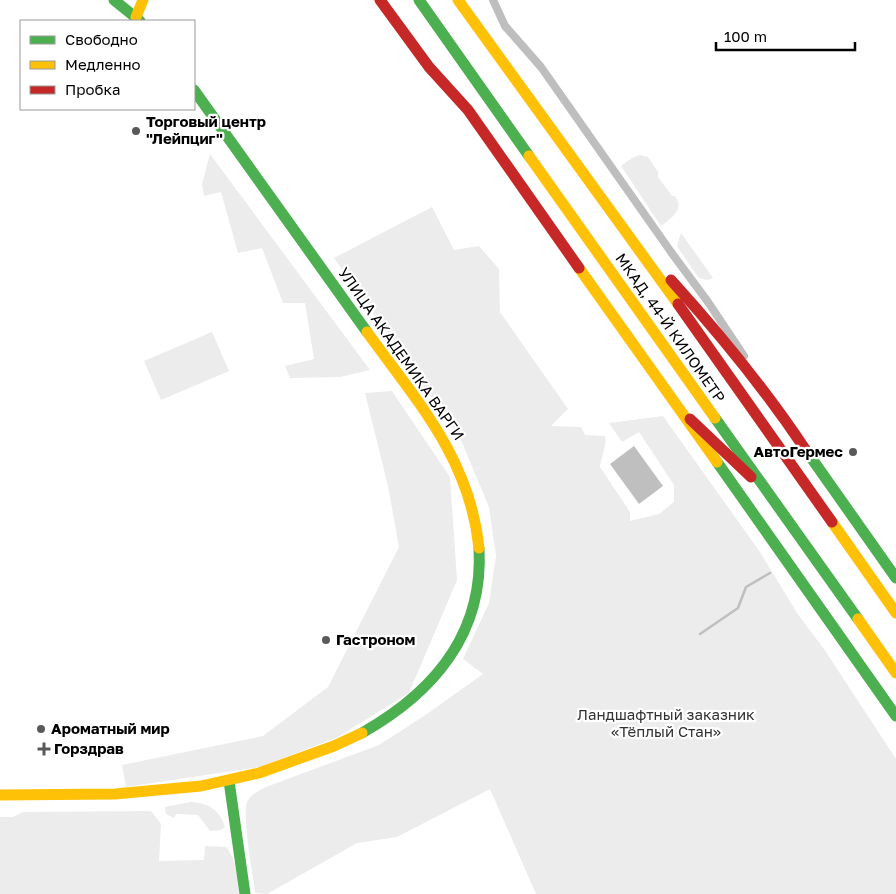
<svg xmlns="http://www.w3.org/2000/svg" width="896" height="894" font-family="'Golos Text',sans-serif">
	<rect width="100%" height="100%" fill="#fff"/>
	<!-- green -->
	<g fill="#ececec">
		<polygon points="210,154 370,370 340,377 290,378 285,366 314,359 305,303 283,303 262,248 238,253 221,192 204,196 202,184"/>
		<path d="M640,155L648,157L658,172V177L672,196H675C685,210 671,218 661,226L621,166L632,158Z"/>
		<path d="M432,207L454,250L479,246L499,269L500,312L568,409L551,426L581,427L585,435L605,436C607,446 601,457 600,467L630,512V521L659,514L674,502V485L639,432L622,442L609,423L663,416L760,552L797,613L824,649L896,759V894H536L490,789L397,837L357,843L267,894L255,893C253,875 242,816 247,802C250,795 260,790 266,787L379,745L424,716L483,674L463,659L489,603L496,556L489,507L461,440L334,258Z"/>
		<path d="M681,233L713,278C708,281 703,280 698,277L677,246Z"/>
		<polygon points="212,332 229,371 161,400 144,361"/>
		<polygon points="392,391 450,477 457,580 409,693 338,737 260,767 126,787 122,765 263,736 328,687 399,547 388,486 365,393"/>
		<path d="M191,802C208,803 220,810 225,827L221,830L210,831L198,815L176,814L174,818L166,814L165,807Z"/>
		<path d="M146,811H151L161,824L159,861L204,860L205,846L226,847C237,859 237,879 239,894H0V817H13L23,812Z"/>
	</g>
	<!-- water -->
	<polygon fill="#bfbfbf" points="634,446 663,486 639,504 610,464"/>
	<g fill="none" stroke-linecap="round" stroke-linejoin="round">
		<!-- stream -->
		<polyline stroke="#bfbfbf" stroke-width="2.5" points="700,634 738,608 746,587 770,573"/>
		<!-- street -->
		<polyline stroke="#bebebe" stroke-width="8" points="493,0 505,26 541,67 671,252 708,302 744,356"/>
		<!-- fast -->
		<g stroke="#4caf50" stroke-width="11">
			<polyline points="114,0 140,21"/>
			<polyline points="419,0 529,156"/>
			<polyline points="194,90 367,332"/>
			<polyline points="715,418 858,619"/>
			<polyline points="805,449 896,578"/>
			<polyline points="717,462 896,716"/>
			<path d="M362,733C433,693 484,634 479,548"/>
			<polyline points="229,781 245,894"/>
		</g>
		<!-- slow -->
		<g stroke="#ffc107" stroke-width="11">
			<polyline points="458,0 678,304"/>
			<polyline points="136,17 143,0"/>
			<polyline points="529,156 715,418"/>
			<polyline points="579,268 717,462"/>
			<path d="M367,332C417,401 470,459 479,548"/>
			<polyline points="832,522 896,613"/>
			<polyline points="858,619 896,673"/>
			<polyline points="0,795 115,794 201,786 259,773 334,746 362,733"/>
		</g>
		<!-- jam -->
		<g stroke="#c62828" stroke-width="11">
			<polyline points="380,0 429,67 468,110 579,268"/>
			<path d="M671,280C719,333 765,389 805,449"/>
			<polyline points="678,304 832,522"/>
			<polyline points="690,419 751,477"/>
		</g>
	</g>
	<!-- markers -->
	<g fill="#595959" stroke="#fff" stroke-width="2">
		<circle cx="136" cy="131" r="5"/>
		<circle cx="853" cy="452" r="5"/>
		<circle cx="326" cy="640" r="5"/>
		<circle cx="41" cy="729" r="5"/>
		<path d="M41.5 741.5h5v5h5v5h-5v5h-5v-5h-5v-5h5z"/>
	</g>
	<g text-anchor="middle" stroke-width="4.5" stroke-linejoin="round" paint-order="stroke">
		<!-- poi labels -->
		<g font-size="15" font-weight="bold" fill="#000" stroke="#fff" text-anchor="start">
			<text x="146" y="127">Торговый центр<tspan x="146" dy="17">"Лейпциг"</tspan></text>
			<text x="843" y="457" text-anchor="end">АвтоГермес</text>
			<text x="336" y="645">Гастроном</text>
			<text x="51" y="734">Ароматный мир</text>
			<text x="54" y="754">Горздрав</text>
		</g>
		<!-- street labels -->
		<g font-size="15" fill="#000" stroke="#fff">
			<text transform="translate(670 328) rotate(55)" y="5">МКАД, 44-Й КИЛОМЕТР</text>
			<text transform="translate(401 354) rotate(55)" y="5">УЛИЦА АКАДЕМИКА ВАРГИ</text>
		</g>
		<!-- park labels -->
		<g font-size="15" fill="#333" stroke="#fff">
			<text x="666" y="720">Ландшафтный заказник<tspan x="666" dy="17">«Тёплый Стан»</tspan></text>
		</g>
	</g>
	<!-- legend -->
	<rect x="20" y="20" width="175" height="90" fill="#ffffff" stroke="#999999"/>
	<rect x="30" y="36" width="25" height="8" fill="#4caf50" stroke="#999999"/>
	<text x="65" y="45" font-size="15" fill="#000000">Свободно</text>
	<rect x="30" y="61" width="25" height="8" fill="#ffc107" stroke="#999999"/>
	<text x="65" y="70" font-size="15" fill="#000000">Медленно</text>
	<rect x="30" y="86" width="25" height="8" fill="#c62828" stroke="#999999"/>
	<text x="65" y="95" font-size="15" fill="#000000">Пробка</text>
	<!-- scale -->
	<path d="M716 42v8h139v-8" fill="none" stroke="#000000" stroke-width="2.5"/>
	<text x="724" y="42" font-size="15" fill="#000000" stroke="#ffffff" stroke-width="4" paint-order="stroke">100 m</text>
</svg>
